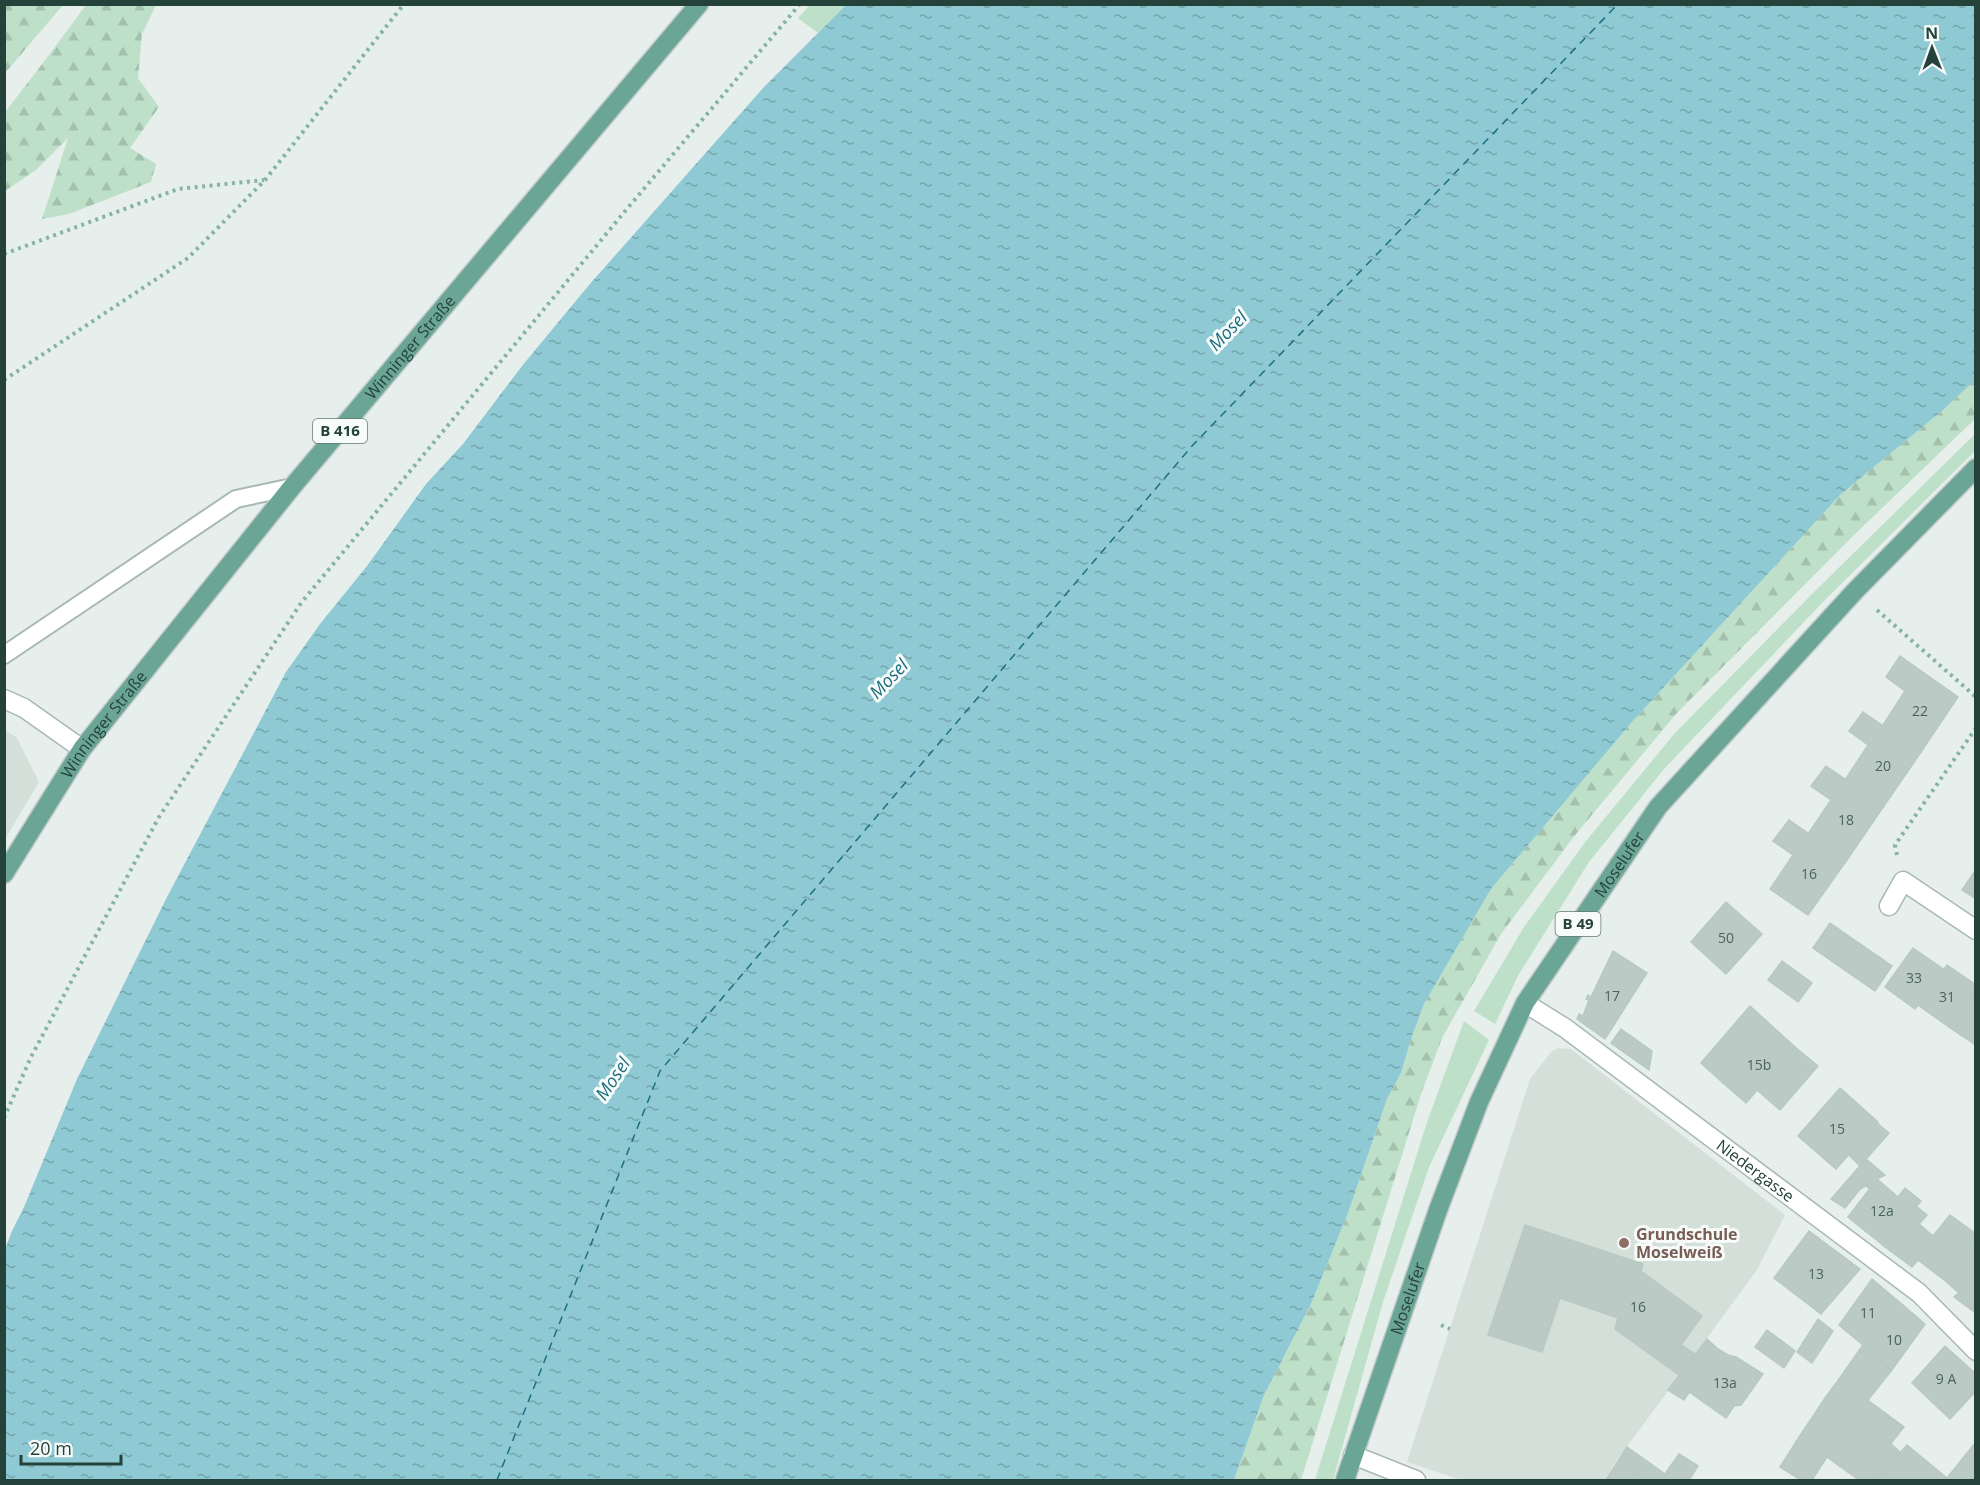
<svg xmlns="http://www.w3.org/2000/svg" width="1980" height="1485" font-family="'Open Sans',sans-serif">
	<defs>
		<pattern id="forest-firs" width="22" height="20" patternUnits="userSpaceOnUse" patternTransform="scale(1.5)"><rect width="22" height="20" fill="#bfe0c8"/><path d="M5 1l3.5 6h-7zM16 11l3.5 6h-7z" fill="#a4c1ad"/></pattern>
		<pattern id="water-ripples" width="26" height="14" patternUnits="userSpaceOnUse" patternTransform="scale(1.5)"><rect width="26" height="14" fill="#8ec9d4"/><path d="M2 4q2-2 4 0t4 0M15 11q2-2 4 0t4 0" fill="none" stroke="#74a5ad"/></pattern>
	</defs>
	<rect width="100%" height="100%" fill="#e6efeb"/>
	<!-- built -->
	<g fill="#d4dfda">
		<polygon points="5,730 17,738 39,782 5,839"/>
		<polygon points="1558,1048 1571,1049 1785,1215 1757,1270 1615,1463 1606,1480 1461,1480 1407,1462 1530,1079 1551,1052"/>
	</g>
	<!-- green -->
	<g fill="#bfe0c8">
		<polygon points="810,5 846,5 818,33 798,18"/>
		<polygon points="1975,434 1975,451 1823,602 1664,769 1589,862 1519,974 1495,1024 1474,1011 1524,927 1586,841 1675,733 1813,593"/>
		<polygon points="1464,1021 1489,1040 1429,1167 1383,1302 1333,1480 1315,1480 1427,1122"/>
	</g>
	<!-- forest -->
	<g fill="url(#forest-firs)">
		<polygon points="5,4 63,5 5,73 4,5"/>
		<polygon points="86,5 156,5 142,34 138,78 159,107 130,148 156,164 151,182 69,214 42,219 68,138 36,170 5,191 5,112 43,63"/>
		<polygon points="1975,380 1975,419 1854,535 1676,714 1576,834 1501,934 1442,1038 1421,1094 1301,1480 1234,1480 1264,1395 1311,1304 1348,1213 1387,1099 1401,1073 1412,1036 1424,1004 1491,889 1632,722 1840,495 1943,410"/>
	</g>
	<!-- water -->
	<polygon fill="url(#water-ripples)" points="846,5 1975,5 1975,380 1943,410 1840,495 1632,722 1491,889 1424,1004 1412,1036 1401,1073 1387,1099 1348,1213 1311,1304 1264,1395 1234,1480 5,1480 4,1252 12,1231 24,1207 77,1079 167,897 286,672 320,624 367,566 426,484 463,444 522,366 589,285 764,87"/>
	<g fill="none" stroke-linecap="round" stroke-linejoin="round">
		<!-- ferry -->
		<polyline stroke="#1c6f80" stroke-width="1.5" stroke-dasharray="8 6" stroke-linecap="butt" points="497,1480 660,1071 1192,446 1618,4"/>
	</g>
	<!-- building -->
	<g fill="#bbcac4" stroke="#b8c9c2" stroke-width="1.5">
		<polygon points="1900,656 1958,697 1921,752 1883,725 1905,691 1886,677"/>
		<polygon points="1863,712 1921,752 1884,806 1845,780 1868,745 1849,731"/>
		<polygon points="1826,766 1884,806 1847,860 1808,834 1831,800 1811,786"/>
		<polygon points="1789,820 1847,860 1808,915 1770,889 1793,855 1773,841"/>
		<polygon points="1975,871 1976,872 1976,899 1962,890"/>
		<polygon points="1726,902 1762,934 1726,974 1691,942"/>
		<polygon points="1830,923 1892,966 1875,991 1813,948"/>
		<polygon points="1913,948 1943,969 1915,1009 1885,987"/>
		<polygon points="1613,951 1647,973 1605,1039 1577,1019 1579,1014 1583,1016 1589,1000 1586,999 1588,995 1591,997"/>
		<polygon points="1782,961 1812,983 1798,1002 1768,980"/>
		<polygon points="1947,965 1976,985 1976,990 1949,1027 1918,1005"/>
		<polygon points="1976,990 1976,1045 1949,1027"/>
		<polygon points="1750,1006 1773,1027 1723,1083 1701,1063"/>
		<polygon points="1773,1027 1795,1047 1746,1103 1723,1083"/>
		<polygon points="1621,1029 1652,1051 1649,1070 1611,1043"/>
		<polygon points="1795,1047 1818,1066 1780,1110 1757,1090"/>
		<polygon points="1840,1088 1878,1122 1836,1169 1798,1136"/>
		<polygon points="1877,1123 1889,1133 1860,1166 1849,1155"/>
		<polygon points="1866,1159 1885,1175 1877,1179 1870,1189 1866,1186 1860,1189 1845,1208 1831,1199"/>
		<polygon points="1877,1179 1898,1197 1905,1188 1921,1201 1884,1246 1848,1217"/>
		<polygon points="1916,1206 1927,1215 1919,1224 1933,1236 1950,1215 1976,1234 1943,1279 1918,1260 1912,1267 1884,1246"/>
		<polygon points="1525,1225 1643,1264 1641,1271 1702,1316 1681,1345 1695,1354 1679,1375 1615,1329 1618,1318 1560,1298 1542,1352 1488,1335"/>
		<polygon points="1809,1231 1860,1269 1821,1314 1774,1278"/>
		<polygon points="1976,1237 1976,1313 1954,1297 1959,1293 1943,1279"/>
		<polygon points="1872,1279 1897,1300 1863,1345 1839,1325"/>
		<polygon points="1897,1300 1925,1324 1891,1371 1863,1345"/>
		<polygon points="1818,1319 1833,1331 1812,1363 1797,1352"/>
		<polygon points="1767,1330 1795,1351 1784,1368 1755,1347"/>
		<polygon points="1707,1339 1718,1349 1684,1400 1668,1390"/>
		<polygon points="1863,1345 1891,1371 1868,1400 1839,1379"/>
		<polygon points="1945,1346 1976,1374 1976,1391 1950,1419 1912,1383"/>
		<polygon points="1718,1349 1728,1355 1736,1357 1763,1374 1741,1405 1734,1406 1726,1418 1688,1391"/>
		<polygon points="1839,1379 1904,1427 1889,1446 1825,1398"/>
		<polygon points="1825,1398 1889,1446 1891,1444 1901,1453 1877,1480 1859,1480 1799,1437"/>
		<polygon points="1799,1437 1827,1457 1812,1480 1801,1480 1780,1467"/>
		<polygon points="1976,1442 1976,1480 1950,1480 1947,1478"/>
		<polygon points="1907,1445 1947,1478 1950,1480 1877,1480"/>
		<polygon points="1627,1447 1651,1464 1647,1469 1642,1466 1633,1480 1606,1480"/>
		<polygon points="1679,1454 1698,1466 1689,1480 1633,1480 1642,1466 1647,1469 1651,1464 1665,1474"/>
	</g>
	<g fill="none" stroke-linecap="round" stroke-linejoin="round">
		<!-- lane casing -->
		<g stroke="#a8b8b2" stroke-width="20">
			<polyline id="lane" points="4,655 236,499 292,487"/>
		</g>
		<!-- street casing -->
		<g stroke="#a8b8b2" stroke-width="21">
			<g id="street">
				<polyline points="4,699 24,708 82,749"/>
				<polyline points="1889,906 1903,881 1976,930"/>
				<path id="s1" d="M1525,1003L1565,1028L1919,1293L1976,1351"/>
				<polyline points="1353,1455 1416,1480"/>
			</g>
		</g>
		<!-- primary casing -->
		<g stroke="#c2cac8" stroke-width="21">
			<g id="primary">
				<path id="s2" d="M4,874L82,749L292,487L699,4"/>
				<path id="s3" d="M1345,1480L1438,1210L1479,1102L1525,1003L1658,807L1855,591L1976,468"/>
			</g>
		</g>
		<!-- path -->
		<g stroke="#86b3a5" stroke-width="4" stroke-dasharray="3 4.5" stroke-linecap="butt">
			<polyline points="4,254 178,189 264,180"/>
			<polyline points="4,380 188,258 265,180 404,4"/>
			<polyline points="1877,610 1976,697"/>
			<polyline points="1897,855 1895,845 1976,728"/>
			<polyline points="4,1118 31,1057 159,817 301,603 626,210 800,4"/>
			<polyline points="1441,1325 1450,1329"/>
		</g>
		<!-- lane -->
		<use href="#lane" stroke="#fff" stroke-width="16"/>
		<!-- street -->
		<use href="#street" stroke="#fff" stroke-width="18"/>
		<!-- primary -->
		<use href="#primary" stroke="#6aa596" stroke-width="18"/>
	</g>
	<!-- markers -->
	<circle fill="#8d6e63" stroke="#f7fbf9" stroke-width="2" cx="1624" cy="1243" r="6"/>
	<g text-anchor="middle" stroke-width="6" stroke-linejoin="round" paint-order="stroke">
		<!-- number labels -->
		<g font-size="14" fill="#4a645c">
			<text x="1920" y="716">22</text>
			<text x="1883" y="771">20</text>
			<text x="1846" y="825">18</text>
			<text x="1809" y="879">16</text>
			<text x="1726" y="943">50</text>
			<text x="1914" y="983">33</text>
			<text x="1612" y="1001">17</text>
			<text x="1947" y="1002">31</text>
			<text x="1759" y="1070">15b</text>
			<text x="1837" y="1134">15</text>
			<text x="1882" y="1216">12a</text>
			<text x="1816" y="1279">13</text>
			<text x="1638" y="1312">16</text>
			<text x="1868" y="1318">11</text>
			<text x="1894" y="1345">10</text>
			<text x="1946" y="1384">9 A</text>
			<text x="1725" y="1388">13a</text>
		</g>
		<!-- shield labels -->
		<g fill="#f7fbf9" stroke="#637a73" stroke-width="1.5">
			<rect x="313" y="419" width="54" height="24" rx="4.5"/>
			<rect x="1555.5" y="912" width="45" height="24" rx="4.5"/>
		</g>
		<g font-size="15" font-weight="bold" fill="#24423a">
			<text x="340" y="436">B 416</text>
			<text x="1578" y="929">B 49</text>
		</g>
		<!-- street labels -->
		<g font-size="16" fill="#24423a" stroke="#f7fbf9">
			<text dy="6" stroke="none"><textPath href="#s2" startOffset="666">Winninger Straße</textPath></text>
			<text dy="6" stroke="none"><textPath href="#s2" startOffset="180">Winninger Straße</textPath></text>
			<text dy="6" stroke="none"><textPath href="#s3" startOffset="678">Moselufer</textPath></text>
			<text dy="6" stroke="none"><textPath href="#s1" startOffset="285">Niedergasse</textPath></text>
			<text dy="6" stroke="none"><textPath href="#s3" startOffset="192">Moselufer</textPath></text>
		</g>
		<!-- education labels -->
		<g font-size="16" font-weight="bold" fill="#785e54" stroke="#f7fbf9" text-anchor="start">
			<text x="1636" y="1240">Grundschule<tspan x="1636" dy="18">Moselweiß</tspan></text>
		</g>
		<!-- water labels -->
		<g font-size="18" font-style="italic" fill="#1c6f80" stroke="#f7fbf9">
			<text transform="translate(1228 331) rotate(-46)" y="6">Mosel</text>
			<text transform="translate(889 679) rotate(-46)" y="6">Mosel</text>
			<text transform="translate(613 1079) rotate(-56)" y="6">Mosel</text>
		</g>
	</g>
	<!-- border -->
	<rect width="1980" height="1485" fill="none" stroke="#24423a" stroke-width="12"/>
	<!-- north arrow -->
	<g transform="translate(1932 48) rotate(359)" stroke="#f7fbf9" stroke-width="4.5" paint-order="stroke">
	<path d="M0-4.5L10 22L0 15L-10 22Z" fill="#24423a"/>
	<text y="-9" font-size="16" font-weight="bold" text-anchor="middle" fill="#24423a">N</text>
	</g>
	<!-- scale -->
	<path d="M21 1455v9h100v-9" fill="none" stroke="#24423a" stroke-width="3"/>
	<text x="30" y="1455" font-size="18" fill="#24423a" stroke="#f7fbf9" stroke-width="4.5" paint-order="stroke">20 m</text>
</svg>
